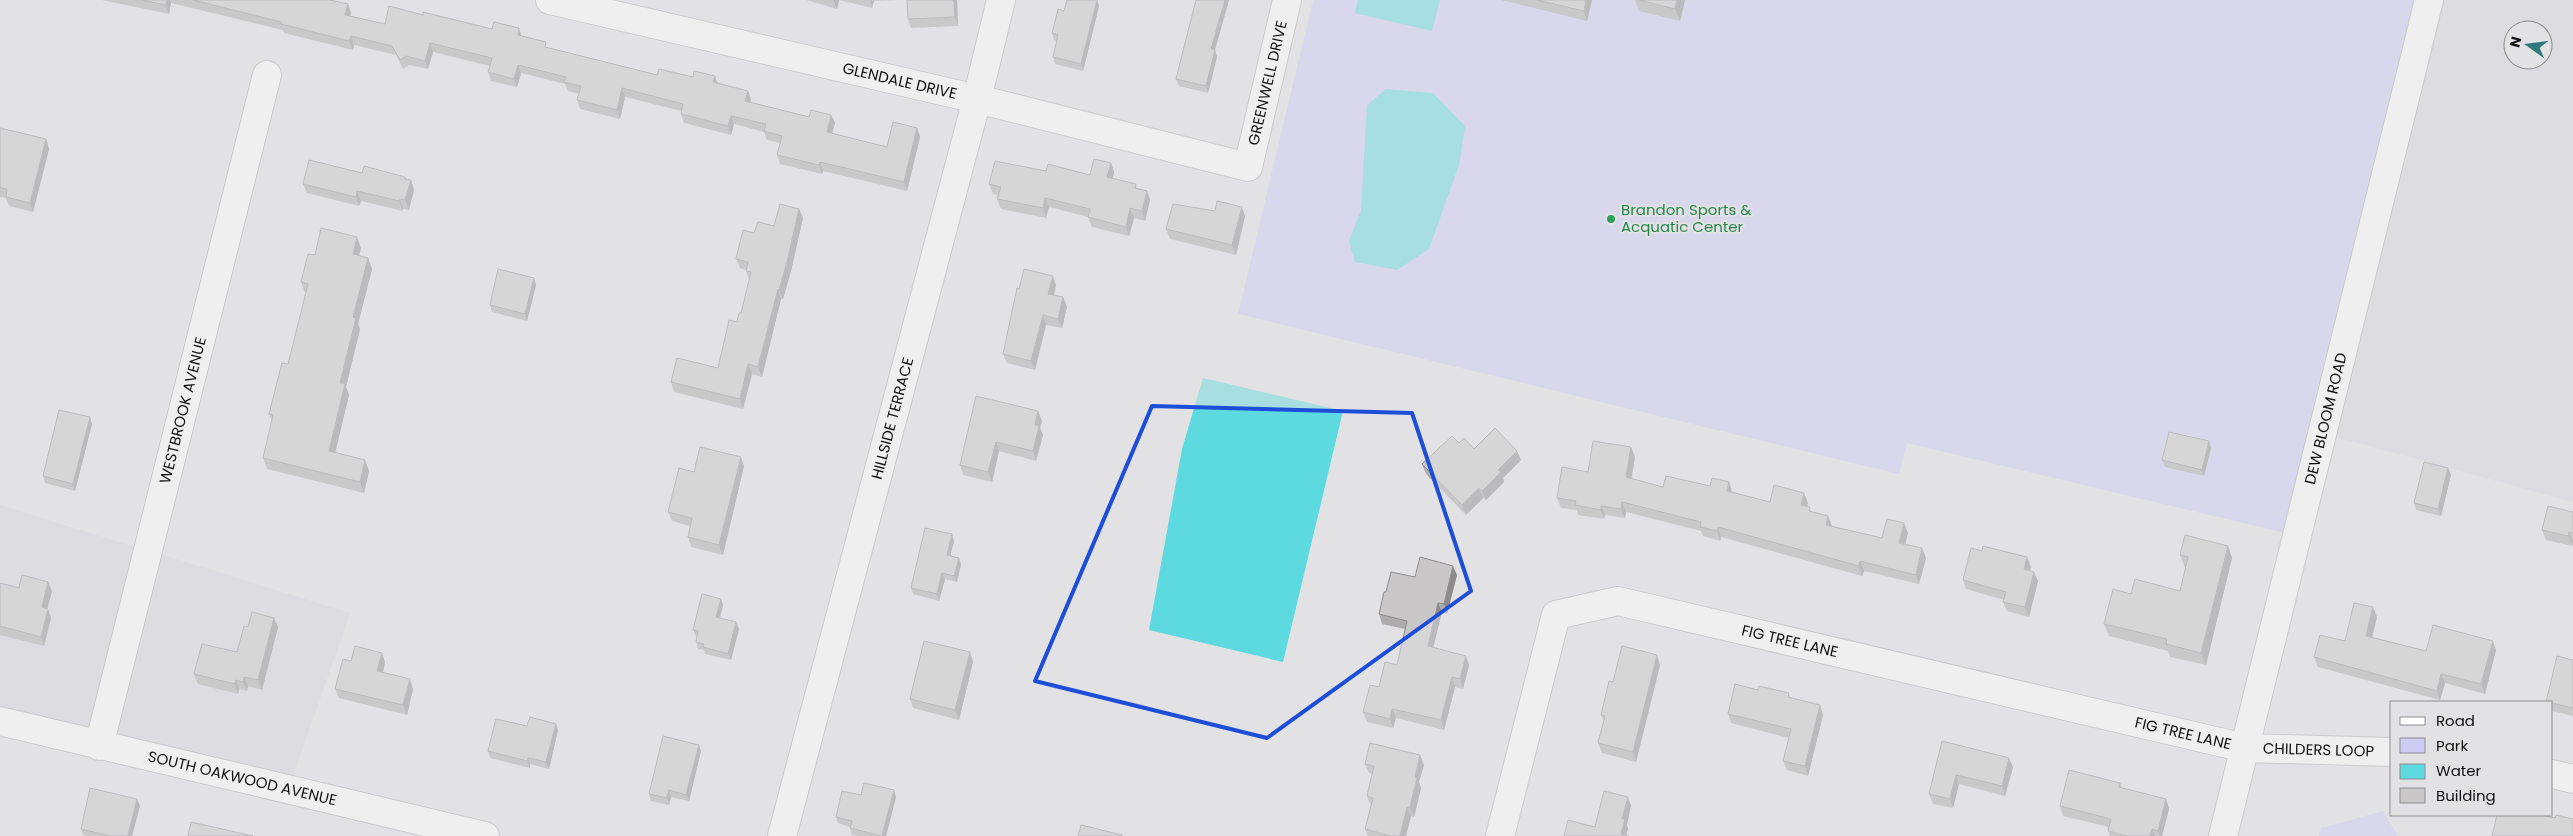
<svg xmlns="http://www.w3.org/2000/svg" width="2573" height="836" font-family="Poppins,sans-serif">
	<rect width="100%" height="100%" fill="#e2e2e4"/>
	<!-- built -->
	<g fill="#d5d4dd" fill-rule="evenodd">
		<path d="M2442,0H2573V502L2336,437ZM2513,30H2543V60H2513Z"/>
		<polygon points="0,505 135,547 89,731 0,709"/>
		<polygon points="160,554 350,613 292,779 115,737"/>
	</g>
	<!-- green -->
	<g fill="#cecbf4">
		<polygon points="1313,0 2415,0 2285,533 1907,443 1899,474 1238,314"/>
		<polygon points="2383,811 2398,836 2319,836 2321,828"/>
	</g>
	<!-- water -->
	<g fill="#5dd9e0">
		<polygon points="1358,0 1440,0 1432,31 1355,13"/>
		<polygon points="1386,89 1433,93 1465,126 1459,165 1429,249 1397,270 1355,262 1349,241 1361,210 1367,105"/>
		<polygon points="1203,378 1343,411 1283,662 1149,630 1182,449"/>
	</g>
	<g fill="none" stroke-linecap="round" stroke-linejoin="round">
		<!-- street casing -->
		<g stroke="#aeaeaf" stroke-width="30">
			<g id="street">
				<path id="s1" d="M550,0L977,99L1248,167L1287,0"/>
				<path id="s2" d="M0,721L485,836"/>
				<path id="s3" d="M99,746L267,75"/>
				<polyline points="2552,774 2573,779"/>
				<path id="s4" d="M782,836L977,99L1001,0"/>
				<path id="s5" d="M1500,836L1556,615L1618,601L2245,748L2392,752"/>
				<path id="s6" d="M2223,836L2429,0"/>
			</g>
		</g>
		<!-- street -->
		<use href="#street" stroke="#fff" stroke-width="28"/>
	</g>
	<!-- wall -->
	<g fill="#adabac">
		<polygon points="102,0 330,0 348,4 351,13 350,16 385,24 423,15 522,36 548,48 657,75 693,77 715,76 717,83 748,91 751,100 750,102 809,117 831,115 835,123 832,134 887,147 917,128 920,137 907,191 823,171 822,174 780,164 777,155 780,143 767,140 764,132 734,124 731,135 684,123 681,114 681,111 625,97 620,119 580,109 577,100 579,94 568,91 565,84 521,73 517,87 491,81 488,72 490,66 433,52 428,69 409,65 403,69 396,55 354,45 353,50 284,33 283,30 171,3 169,14"/>
		<polygon points="806,0 839,0 837,9"/>
		<polygon points="839,0 897,0 874,1 872,8"/>
		<polygon points="957,0 958,26 911,28 908,19"/>
		<polygon points="1196,0 1229,0 1215,50 1217,57 1208,93 1179,86 1176,79"/>
		<polygon points="1501,0 1592,0 1587,21"/>
		<polygon points="1635,0 1685,0 1680,21 1639,11"/>
		<polygon points="1099,6 1083,71 1055,64 1053,57 1057,41 1054,40 1052,33 1064,11"/>
		<polygon points="0,128 46,139 49,149 33,212 9,206 6,198 0,197"/>
		<polygon points="1111,163 1114,172 1113,178 1137,188 1147,191 1150,200 1145,221 1134,218 1129,236 1092,227 1088,217 1049,207 1046,218 1001,209 997,199 998,195 993,194 989,184 1046,171 1090,175"/>
		<polygon points="362,173 405,177 406,179 411,180 414,190 409,210 403,209 403,211 361,201 359,206 307,193 303,184"/>
		<polygon points="799,209 803,218 791,271 783,299 781,299 762,377 752,374 743,409 674,392 671,382 718,368 741,313 749,280 746,270 740,268 736,259 754,233 774,226"/>
		<polygon points="1215,211 1245,216 1236,255 1170,239 1166,229"/>
		<polygon points="361,248 359,255 368,258 372,269 358,324 360,329 346,387 349,395 335,452 369,471 364,493 267,469 263,458 272,421 269,414 288,364 306,293 305,293 301,282 315,255"/>
		<polygon points="534,278 536,285 527,321 492,312 490,305"/>
		<polygon points="1056,285 1054,295 1063,297 1067,307 1062,328 1046,325 1035,370 1007,363 1003,354 1019,289"/>
		<polygon points="976,396 1042,421 1040,428 1043,435 1036,461 999,451 992,482 963,475 960,465"/>
		<polygon points="90,417 92,424 75,491 45,483 43,476"/>
		<polygon points="1459,443 1474,449 1521,460 1503,478 1504,482 1486,500 1483,498 1466,515 1426,474 1422,464"/>
		<polygon points="1631,447 1635,457 1631,479 1663,487 1710,486 1729,482 1732,492 1770,502 1808,503 1807,506 1812,512 1832,526 1882,538 1908,533 1905,544 1926,558 1919,584 1864,571 1862,576 1721,537 1720,541 1703,536 1701,531 1626,512 1625,518 1605,515 1604,519 1578,515 1577,510 1561,508 1557,498 1588,472"/>
		<polygon points="2211,448 2204,476 2165,467 2162,460"/>
		<polygon points="744,466 723,555 691,547 688,537 690,526 672,521 668,512 694,472"/>
		<polygon points="2448,468 2451,475 2441,516 2416,510 2414,503"/>
		<polygon points="2573,512 2573,542 2572,546 2546,540 2542,530"/>
		<polygon points="954,541 950,556 959,558 961,564 957,582 945,579 939,601 913,594 911,588"/>
		<polygon points="2228,546 2232,558 2206,665 2170,657 2168,651 2109,636 2104,624 2131,594 2180,591 2186,568 2185,568 2180,555"/>
		<polygon points="2031,567 2030,571 2038,581 2029,617 2007,611 2003,602 2004,600 1966,589 1963,580"/>
		<polygon points="1457,575 1447,614 1442,612 1433,648 1469,665 1463,689 1455,687 1444,730 1396,718 1393,728 1367,722 1363,712 1379,687 1397,665 1405,629 1382,624 1379,614 1386,592 1415,577"/>
		<polygon points="0,583 19,588 52,591 47,609 51,618 44,646 0,635"/>
		<polygon points="721,599 723,605 720,618 739,629 731,660 705,654 704,650 698,649 696,642 697,637 696,637 693,630"/>
		<polygon points="2377,617 2372,637 2426,651 2496,650 2485,694 2445,683 2440,700 2318,667 2314,657 2345,641"/>
		<polygon points="248,627 278,627 262,690 248,686 247,691 239,689 238,694 198,684 194,674 237,652"/>
		<polygon points="2573,660 2573,716 2552,711 2552,702 2546,702"/>
		<polygon points="351,661 385,662 383,672 413,689 407,715 339,698 335,689"/>
		<polygon points="973,662 959,720 913,708 910,699"/>
		<polygon points="1660,665 1636,762 1602,753 1598,743 1604,722 1601,715 1613,682"/>
		<polygon points="1791,698 1823,715 1808,776 1787,770 1783,761 1789,738 1731,723 1728,714"/>
		<polygon points="556,724 558,730 549,769 530,764 530,768 490,758 488,751 527,726"/>
		<polygon points="1942,741 2009,758 2013,767 2005,796 1959,784 1953,808 1933,804 1929,794"/>
		<polygon points="701,751 689,801 671,797 669,805 651,801 649,794"/>
		<polygon points="1365,764 1424,765 1419,782 1421,788 1414,817 1411,816 1406,836 1368,836 1365,829 1371,806 1367,796 1372,774 1369,773"/>
		<polygon points="2120,783 2122,788 2166,799 2169,809 2162,836 2110,836 2108,831 2109,827 2063,816 2060,806"/>
		<polygon points="861,795 896,797 886,836 858,836 852,835 850,828 850,827 838,823 836,817"/>
		<polygon points="137,799 140,806 132,836 86,836 83,835 81,829"/>
	</g>
	<!-- shaded-wall -->
	<g fill="#8d8b8c">
		<polygon points="167,0 170,0 171,3 169,14 166,5"/>
		<polygon points="833,0 839,0 837,9"/>
		<polygon points="870,0 874,1 872,8"/>
		<polygon points="954,0 957,0 958,26 955,17"/>
		<polygon points="1097,0 1099,6 1083,71 1081,64"/>
		<polygon points="1225,0 1229,0 1213,56 1211,49"/>
		<polygon points="1586,0 1592,0 1587,21 1584,11"/>
		<polygon points="1677,0 1685,0 1680,21 1675,9"/>
		<polygon points="348,4 351,13 348,23 345,15"/>
		<polygon points="519,28 522,37 518,35"/>
		<polygon points="351,36 354,45 353,50 349,41"/>
		<polygon points="430,43 433,52 428,69 425,61"/>
		<polygon points="1215,50 1217,57 1208,93 1206,86"/>
		<polygon points="518,65 521,73 517,87 514,79"/>
		<polygon points="715,76 718,85 713,82"/>
		<polygon points="622,88 625,97 620,119 617,110"/>
		<polygon points="748,91 751,100 748,110 745,101"/>
		<polygon points="831,115 835,123 830,141 827,132"/>
		<polygon points="731,116 734,124 731,135 728,126"/>
		<polygon points="917,128 920,137 907,191 904,182"/>
		<polygon points="46,139 49,149 33,212 30,203"/>
		<polygon points="820,162 823,171 822,174 819,165"/>
		<polygon points="1111,163 1114,172 1111,186 1107,177"/>
		<polygon points="411,180 414,190 409,210 405,200"/>
		<polygon points="357,191 361,201 359,206 356,197"/>
		<polygon points="1147,191 1150,200 1145,221 1142,211"/>
		<polygon points="1045,198 1049,207 1046,218 1043,208"/>
		<polygon points="400,199 403,209 403,211 399,201"/>
		<polygon points="1242,207 1245,216 1236,255 1232,245"/>
		<polygon points="1130,208 1134,218 1129,236 1126,227"/>
		<polygon points="799,209 803,218 791,271 783,299 779,290"/>
		<polygon points="357,237 361,248 357,265 353,254"/>
		<polygon points="368,258 372,269 358,324 360,329 346,387 349,395 333,462 329,451 340,383 353,317"/>
		<polygon points="1053,276 1056,285 1052,303 1048,294"/>
		<polygon points="534,278 536,285 527,321 525,314"/>
		<polygon points="778,289 781,299 762,377 758,367"/>
		<polygon points="1063,297 1067,307 1062,328 1058,319"/>
		<polygon points="1043,315 1046,325 1035,370 1031,361"/>
		<polygon points="748,364 752,374 743,409 740,399"/>
		<polygon points="1038,411 1042,421 1040,428 1043,435 1036,461 1033,451 1035,425"/>
		<polygon points="90,417 92,424 75,491 73,484"/>
		<polygon points="2209,441 2211,448 2204,476 2202,470"/>
		<polygon points="996,442 999,451 992,482 988,472"/>
		<polygon points="1631,447 1635,457 1630,487 1626,477"/>
		<polygon points="1517,451 1521,460 1503,478 1504,482 1486,500 1482,491 1498,470"/>
		<polygon points="741,457 744,466 723,555 719,545"/>
		<polygon points="365,460 369,471 364,493 360,482"/>
		<polygon points="2448,468 2451,475 2441,516 2438,509"/>
		<polygon points="1729,482 1732,492 1730,501 1727,491"/>
		<polygon points="1479,488 1483,498 1466,515 1462,505"/>
		<polygon points="1804,493 1808,503 1805,515 1801,505"/>
		<polygon points="1622,502 1626,512 1625,518 1621,509"/>
		<polygon points="1601,506 1605,515 1604,519 1601,510"/>
		<polygon points="1828,516 1832,526 1826,525"/>
		<polygon points="1904,523 1908,533 1903,552 1899,543"/>
		<polygon points="1718,527 1721,537 1720,541 1717,531"/>
		<polygon points="2569,532 2573,542 2572,546 2568,536"/>
		<polygon points="952,534 954,541 949,561 947,555"/>
		<polygon points="2228,546 2232,558 2206,665 2201,653"/>
		<polygon points="1922,548 1926,558 1919,584 1916,575"/>
		<polygon points="2027,557 2031,567 2028,579 2024,569"/>
		<polygon points="959,558 961,564 957,582 954,576"/>
		<polygon points="1860,561 1864,571 1862,576 1859,566"/>
		<polygon points="1453,566 1457,575 1447,614 1444,604"/>
		<polygon points="2034,572 2038,581 2029,617 2025,607"/>
		<polygon points="942,573 945,579 939,601 937,594"/>
		<polygon points="48,582 52,591 45,617 42,607"/>
		<polygon points="721,599 723,605 718,624 716,617"/>
		<polygon points="1438,603 1442,612 1431,656 1428,646"/>
		<polygon points="2373,607 2377,617 2370,646 2366,636"/>
		<polygon points="48,609 51,618 44,646 41,637"/>
		<polygon points="274,618 278,627 262,690 258,680"/>
		<polygon points="736,622 739,629 731,660 728,654"/>
		<polygon points="2493,641 2496,650 2485,694 2481,684"/>
		<polygon points="970,652 973,662 959,720 955,710"/>
		<polygon points="382,653 385,662 381,681 377,671"/>
		<polygon points="1657,655 1660,665 1636,762 1633,752"/>
		<polygon points="1466,656 1469,665 1463,689 1460,679"/>
		<polygon points="2441,674 2445,683 2440,700 2437,691"/>
		<polygon points="244,677 248,686 247,691 243,682"/>
		<polygon points="1452,677 1455,687 1444,730 1441,720"/>
		<polygon points="410,679 413,689 407,715 403,705"/>
		<polygon points="236,680 239,689 238,694 235,684"/>
		<polygon points="1820,705 1823,715 1808,776 1805,766"/>
		<polygon points="1392,709 1396,718 1393,728 1390,719"/>
		<polygon points="556,724 558,730 549,769 546,762"/>
		<polygon points="699,745 701,751 689,801 686,795"/>
		<polygon points="1420,755 1424,765 1419,782 1421,788 1414,817 1410,807 1415,777"/>
		<polygon points="528,758 530,764 530,768 527,761"/>
		<polygon points="2009,758 2013,767 2005,796 2002,786"/>
		<polygon points="1956,775 1959,784 1953,808 1950,799"/>
		<polygon points="669,790 671,797 669,805 667,798"/>
		<polygon points="894,790 896,797 886,836 882,836"/>
		<polygon points="1628,797 1631,806 1627,825 1628,829 1626,836 1621,834 1622,819"/>
		<polygon points="137,799 140,806 132,836 128,836"/>
		<polygon points="2166,799 2169,809 2162,836 2160,836 2158,831"/>
		<polygon points="1407,807 1411,816 1406,836 1400,836"/>
		<polygon points="2152,829 2155,836 2150,836"/>
	</g>
	<!-- building -->
	<g fill="#c9c7c8" stroke="#8d8b8c">
		<polygon points="141,0 167,0 166,5"/>
		<polygon points="193,0 330,0 348,4 345,15 385,24 389,6 423,15 423,12 492,29 494,22 519,28 518,35 546,42 545,47 657,75 659,69 693,77 694,71 715,76 713,82 748,91 745,101 809,117 811,110 831,115 827,132 887,147 893,122 917,128 904,182 820,162 819,165 777,155 782,136 764,131 766,124 731,116 728,126 681,114 683,104 622,88 617,110 577,100 581,86 564,82 566,77 518,65 514,79 488,72 492,58 430,43 425,61 406,56 400,60 392,46 351,36 349,41 281,24 281,22"/>
		<polygon points="907,0 954,0 955,17 908,19"/>
		<polygon points="1067,0 1097,0 1081,64 1053,57 1058,35 1052,33 1058,9 1064,11"/>
		<polygon points="1196,0 1225,0 1211,49 1215,50 1206,86 1176,79"/>
		<polygon points="1537,0 1586,0 1584,11"/>
		<polygon points="1639,0 1677,0 1675,9"/>
		<polygon points="0,128 46,139 30,203 6,197 7,189 0,188"/>
		<polygon points="1094,159 1111,163 1107,177 1136,184 1135,188 1147,191 1142,211 1130,208 1126,227 1088,217 1090,209 1045,198 1043,208 997,199 1001,187 989,184 995,161 1046,171 1048,164 1090,175"/>
		<polygon points="309,160 362,173 364,166 405,177 405,179 411,180 405,200 400,199 399,201 357,191 356,197 303,184"/>
		<polygon points="1217,201 1242,207 1232,245 1166,229 1173,204 1215,211"/>
		<polygon points="780,204 799,209 787,262 779,290 778,289 758,367 748,364 740,399 671,382 677,358 718,368 729,320 737,322 739,313 741,313 751,272 746,271 748,262 736,259 743,230 754,233 758,222 774,226"/>
		<polygon points="321,228 357,237 353,254 368,258 353,317 356,318 340,383 345,384 329,451 365,460 360,482 263,458 273,415 269,414 282,363 288,364 308,284 301,282 308,254 315,255"/>
		<polygon points="498,269 534,278 525,314 490,305"/>
		<polygon points="1024,269 1053,276 1048,294 1063,297 1058,319 1043,315 1031,361 1003,354 1017,288 1019,289"/>
		<polygon points="976,396 1038,411 1035,425 1039,426 1033,451 996,442 988,472 960,465"/>
		<polygon points="59,410 90,417 73,484 43,476"/>
		<polygon points="1495,428 1517,451 1498,470 1501,472 1482,491 1479,488 1462,505 1422,464 1452,436 1459,443 1464,438 1474,449"/>
		<polygon points="2169,432 2209,441 2202,470 2162,460"/>
		<polygon points="1593,441 1631,447 1626,477 1663,487 1666,476 1710,486 1712,478 1729,482 1727,491 1770,502 1774,485 1804,493 1801,505 1810,507 1809,511 1828,516 1826,525 1882,538 1887,519 1904,523 1899,543 1922,548 1916,575 1860,561 1859,566 1718,527 1717,531 1700,527 1701,522 1622,502 1621,509 1601,506 1601,510 1575,505 1576,501 1557,498 1562,467 1588,472"/>
		<polygon points="700,447 741,457 719,545 688,537 692,518 668,512 679,468 694,472"/>
		<polygon points="2424,462 2448,468 2438,509 2414,503"/>
		<polygon points="2548,506 2573,512 2573,533 2569,532 2568,536 2542,530"/>
		<polygon points="925,528 952,534 947,555 959,558 954,576 942,573 937,594 911,588"/>
		<polygon points="2185,535 2228,546 2201,653 2166,644 2167,639 2104,624 2113,589 2131,594 2135,579 2180,591 2188,557 2180,555"/>
		<polygon points="1983,546 2027,557 2024,569 2034,572 2025,607 2003,602 2006,592 1963,580 1971,548 1982,551"/>
		<polygon points="1420,557 1453,566 1444,604 1438,603 1428,646 1466,656 1460,679 1452,677 1441,720 1392,709 1390,719 1363,712 1370,685 1379,687 1385,662 1397,665 1407,621 1379,614 1384,592 1386,592 1391,572 1415,577"/>
		<polygon points="22,575 48,582 42,607 48,609 41,637 0,626 0,583 19,588"/>
		<polygon points="702,594 721,599 716,617 736,622 728,654 703,647 704,644 696,642 698,631 693,630"/>
		<polygon points="2354,603 2373,607 2366,636 2426,651 2433,625 2493,641 2481,684 2441,674 2437,691 2314,657 2320,635 2345,641"/>
		<polygon points="252,612 274,618 258,680 244,677 243,682 236,680 235,684 194,674 202,644 237,652 244,626 248,627"/>
		<polygon points="924,641 970,652 955,710 910,699"/>
		<polygon points="355,646 382,653 377,671 410,679 403,705 335,689 343,659 351,661"/>
		<polygon points="1622,646 1657,655 1633,752 1598,743 1605,716 1601,715 1609,681 1613,682"/>
		<polygon points="2557,656 2573,660 2573,708 2552,703 2552,702 2546,702"/>
		<polygon points="1735,684 1758,690 1759,686 1789,693 1788,697 1820,705 1805,766 1783,761 1791,729 1728,714"/>
		<polygon points="530,717 556,724 546,762 528,758 527,761 488,751 496,719 527,726"/>
		<polygon points="663,736 699,745 686,795 669,790 667,798 649,794"/>
		<polygon points="1942,741 2009,758 2002,786 1956,775 1950,799 1929,794"/>
		<polygon points="1370,743 1420,755 1415,777 1417,778 1410,807 1407,807 1400,836 1391,836 1365,829 1373,798 1367,796 1374,766 1365,764"/>
		<polygon points="2069,770 2120,783 2119,787 2166,799 2158,831 2152,829 2150,836 2128,836 2108,831 2111,819 2060,806"/>
		<polygon points="864,783 894,790 882,836 850,828 852,821 836,817 842,791 861,795"/>
		<polygon points="90,788 137,799 128,836 111,836 81,829"/>
		<polygon points="1604,791 1628,797 1622,819 1625,819 1621,834 1629,836 1564,836 1568,820 1595,827"/>
		<polygon points="2497,815 2542,815 2555,818 2556,815 2573,819 2573,836 2492,836"/>
		<polygon points="191,822 253,836 188,836"/>
		<polygon points="1081,825 1122,835 1122,836 1078,836"/>
	</g>
	<!-- marked area -->
	<path d="M0 0H2573V836H0ZM1152,406L1412,413L1471,591L1267,738L1035,681Z" fill="#e2e2e4" fill-opacity=".55" fill-rule="evenodd"/>
	<path fill="none" stroke="#1d4ed8" stroke-width="4" stroke-linejoin="round" d="M1152,406L1412,413L1471,591L1267,738L1035,681Z"/>
	<!-- markers -->
	<circle fill="#2e9e5b" stroke="#e2e2e4" stroke-width="2" cx="1611" cy="219" r="5"/>
	<g text-anchor="middle" stroke-width="4" stroke-linejoin="round" paint-order="stroke">
		<!-- street labels -->
		<g font-size="15" fill="#101010" stroke="#e2e2e4">
			<text dy="5" stroke="none"><textPath href="#s1" startOffset="359">GLENDALE DRIVE</textPath></text>
			<text dy="5" stroke="none"><textPath href="#s1" startOffset="804">GREENWELL DRIVE</textPath></text>
			<text dy="5" stroke="none"><textPath href="#s3" startOffset="346">WESTBROOK AVENUE</textPath></text>
			<text dy="5" stroke="none"><textPath href="#s4" startOffset="432">HILLSIDE TERRACE</textPath></text>
			<text dy="5" stroke="none"><textPath href="#s6" startOffset="430">DEW BLOOM ROAD</textPath></text>
			<text dy="5" stroke="none"><textPath href="#s5" startOffset="468">FIG TREE LANE</textPath></text>
			<text dy="5" stroke="none"><textPath href="#s5" startOffset="872">FIG TREE LANE</textPath></text>
			<text dy="5" stroke="none"><textPath href="#s5" startOffset="1009">CHILDERS LOOP</textPath></text>
			<text dy="5" stroke="none"><textPath href="#s2" startOffset="249">SOUTH OAKWOOD AVENUE</textPath></text>
		</g>
		<!-- leisure labels -->
		<g font-size="15" fill="#27864d" stroke="#e2e2e4" text-anchor="start">
			<text x="1621" y="215">Brandon Sports &amp;<tspan x="1621" dy="17">Acquatic Center</tspan></text>
		</g>
	</g>
	<!-- legend -->
	<rect x="2390" y="701" width="162" height="115" fill="#e2e2e4" stroke="#8e8e8f"/>
	<rect x="2400" y="717" width="25" height="8" fill="#ffffff" stroke="#8e8e8f"/>
	<text x="2436" y="726" font-size="15" fill="#101010">Road</text>
	<rect x="2400" y="738" width="25" height="15" fill="#cecbf4" stroke="#8e8e8f"/>
	<text x="2436" y="751" font-size="15" fill="#101010">Park</text>
	<rect x="2400" y="764" width="25" height="15" fill="#5dd9e0" stroke="#8e8e8f"/>
	<text x="2436" y="776" font-size="15" fill="#101010">Water</text>
	<rect x="2400" y="788" width="25" height="15" fill="#c9c7c8" stroke="#8e8e8f"/>
	<text x="2436" y="801" font-size="15" fill="#101010">Building</text>
	<!-- north arrow -->
	<g transform="translate(2528 45) rotate(284)"><circle r="24" fill="#e2e2e4" stroke="#8e8e8f"/>
	<path d="M0-4L9 19L0 12L-9 19Z" fill="#2f797c"/>
	<text y="-8" font-size="14" font-weight="bold" text-anchor="middle" fill="#101010">N</text>
	</g>
</svg>
